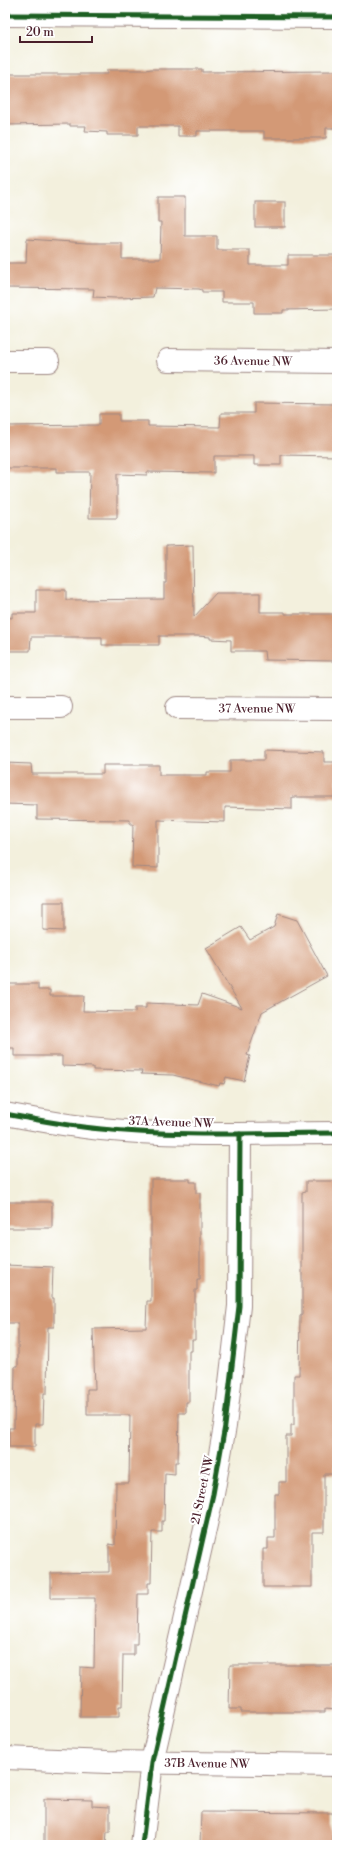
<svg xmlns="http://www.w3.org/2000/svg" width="342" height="1850" font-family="'Libre Bodoni',serif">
	<rect width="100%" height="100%" fill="#fff"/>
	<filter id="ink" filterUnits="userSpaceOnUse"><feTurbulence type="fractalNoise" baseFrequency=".025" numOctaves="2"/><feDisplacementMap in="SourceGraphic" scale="8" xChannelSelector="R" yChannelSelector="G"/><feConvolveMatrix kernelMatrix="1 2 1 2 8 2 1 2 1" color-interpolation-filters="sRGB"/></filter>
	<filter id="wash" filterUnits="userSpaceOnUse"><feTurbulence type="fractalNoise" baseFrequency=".012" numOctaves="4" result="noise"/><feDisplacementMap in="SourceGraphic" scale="16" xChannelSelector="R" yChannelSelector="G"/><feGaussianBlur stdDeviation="0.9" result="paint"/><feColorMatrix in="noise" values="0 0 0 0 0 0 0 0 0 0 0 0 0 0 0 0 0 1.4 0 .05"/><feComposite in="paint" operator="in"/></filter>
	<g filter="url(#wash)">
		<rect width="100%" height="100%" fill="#f3f0dd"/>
		<g id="blocks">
			<!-- building -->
			<g fill="#d39976">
				<polygon points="151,69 202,69 202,72 337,71 337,128 326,128 326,138 264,138 264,131 197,131 197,136 178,136 178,126 138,126 138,135 107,135 107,132 85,131 86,126 70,126 70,124 5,125 5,74 107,74 107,70 147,70"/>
				<polygon points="158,197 185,197 185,236 217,236 217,250 250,250 250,265 288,265 288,255 337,255 337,309 283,310 283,313 254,313 254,302 222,302 222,292 202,292 202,290 199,289 155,288 153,297 115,298 93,297 94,289 5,288 5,263 26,263 27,239 87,243 122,243 122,259 160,259 161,222 158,222"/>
				<rect x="255" y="202" width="30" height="25"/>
				<polygon points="254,403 337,404 337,456 281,455 281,465 254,465 254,456 214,456 214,473 147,472 147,475 117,474 117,518 89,518 90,472 57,472 57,468 5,468 5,426 99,425 99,414 119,414 119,421 148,421 148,426 220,427 221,413 254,413"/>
				<polygon points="193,545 194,617 216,593 260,593 260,612 285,612 285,614 337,614 337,661 265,660 264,651 231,651 231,640 210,639 210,637 198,636 159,636 159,645 102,645 102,637 31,637 30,651 5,651 5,617 12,618 12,613 36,613 36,590 66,590 66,600 164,599 164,583 166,583 166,546"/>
				<polygon points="264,750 324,752 324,762 337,762 337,797 292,797 292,809 225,807 225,822 158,820 158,868 132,867 133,824 130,824 130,820 37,819 37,805 5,804 5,763 31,764 32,774 103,774 103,765 159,765 159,775 207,775 207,772 230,772 230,760 264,760"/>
				<polygon points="43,902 64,902 64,931 43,930"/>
				<polygon points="278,914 297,920 327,976 262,1012 247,1055 250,1056 244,1081 226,1077 224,1084 220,1083 219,1086 173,1075 141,1074 142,1071 93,1070 93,1067 62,1066 62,1056 14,1056 14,1048 5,1048 5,984 38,984 38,990 50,990 50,996 84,996 83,1011 135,1012 135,1008 146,1008 146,1003 198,1005 202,994 242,1008 206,948 241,927 250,940 274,927"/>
				<polygon points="151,1179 190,1179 190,1182 196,1182 196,1193 200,1193 200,1279 197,1279 197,1290 195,1290 195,1340 192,1340 192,1351 189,1351 189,1402 186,1402 186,1413 179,1413 178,1462 175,1462 175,1474 165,1473 164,1521 162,1521 162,1532 152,1532 151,1583 148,1583 148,1594 138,1594 137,1644 134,1644 134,1655 123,1655 122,1706 119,1706 119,1717 80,1717 81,1667 94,1668 95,1598 51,1598 51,1573 109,1572 109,1544 115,1545 116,1483 129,1483 130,1415 87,1415 87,1389 95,1389 93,1329 146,1328 147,1301 151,1301"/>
				<polygon points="306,1181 337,1181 335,1474 324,1474 324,1532 312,1532 312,1587 263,1587 263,1549 268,1549 268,1538 275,1538 275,1494 279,1494 279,1482 286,1482 286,1436 291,1436 291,1425 294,1425 294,1375 299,1375 300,1315 302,1314 302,1193 306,1192"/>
				<rect x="5" y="1202" width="47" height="26"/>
				<polygon points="5,1265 53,1267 52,1298 54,1298 54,1327 48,1327 47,1393 44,1393 43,1424 35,1424 35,1447 9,1447 9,1428 14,1428 15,1366 18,1366 18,1323 5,1323"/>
				<polygon points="230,1665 337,1665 336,1710 325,1709 325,1712 241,1712 241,1709 229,1709"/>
				<polygon points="44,1799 92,1800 92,1806 110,1807 110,1832 107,1832 106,1845 44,1845"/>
				<polygon points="201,1812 333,1813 333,1845 200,1845"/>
			</g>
		</g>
	</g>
	<g filter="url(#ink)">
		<use href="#blocks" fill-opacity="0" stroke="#9e8884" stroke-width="1"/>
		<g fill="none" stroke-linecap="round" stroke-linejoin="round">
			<!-- minor casing -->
			<g stroke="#9e8884" stroke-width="24">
				<g id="minor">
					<polyline points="5,15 337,17"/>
					<path id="s1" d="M168,360L337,362"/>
					<polyline points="5,361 48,361"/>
					<polyline points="5,707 61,707"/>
					<path id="s2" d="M177,708L337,709"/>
					<path id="s3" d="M5,1758L108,1762L337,1765"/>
					<polyline points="142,1845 152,1762 213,1494 225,1426 239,1306 240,1134"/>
				</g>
			</g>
			<!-- tertiary casing -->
			<g stroke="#9e8884" stroke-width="24">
				<path id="tertiary" d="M5,1114C37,1120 69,1126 101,1129C179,1137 259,1133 337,1133"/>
			</g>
			<!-- minor -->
			<use href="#minor" stroke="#fff" stroke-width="22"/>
			<!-- tertiary -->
			<use href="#tertiary" stroke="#fff" stroke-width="22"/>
			<!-- cycleway casing -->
			<g stroke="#fff" stroke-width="8">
				<g id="cycleway">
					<polyline points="5,15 337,17"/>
					<path d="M5,1114C37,1120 69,1126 101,1129C179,1137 259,1133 337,1133"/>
					<polyline points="142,1845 152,1762 213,1494 225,1426 239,1306 240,1134"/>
				</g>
			</g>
			<!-- cycleway -->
			<use href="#cycleway" stroke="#1b5e20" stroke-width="5"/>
		</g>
	</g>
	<g text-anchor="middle" stroke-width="4" stroke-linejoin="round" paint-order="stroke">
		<!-- street labels -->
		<g font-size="12" fill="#4a1f2b" stroke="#fff">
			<text dy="4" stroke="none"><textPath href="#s1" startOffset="85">36 Avenue NW</textPath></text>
			<text dy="4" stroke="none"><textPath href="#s2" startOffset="80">37 Avenue NW</textPath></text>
			<text transform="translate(171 1122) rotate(2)" y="4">37A Avenue NW</text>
			<text transform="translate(202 1490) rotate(-78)" y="4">21 Street NW</text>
			<text dy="4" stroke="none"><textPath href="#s3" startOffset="202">37B Avenue NW</textPath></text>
		</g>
	</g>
	<!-- margin -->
	<rect width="342" height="1850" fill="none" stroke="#fff" stroke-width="20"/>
	<!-- scale -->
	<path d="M20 36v6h72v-6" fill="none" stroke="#4a1f2b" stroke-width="2"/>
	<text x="26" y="36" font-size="12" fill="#4a1f2b" stroke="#ffffff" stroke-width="3" paint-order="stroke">20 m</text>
</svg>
